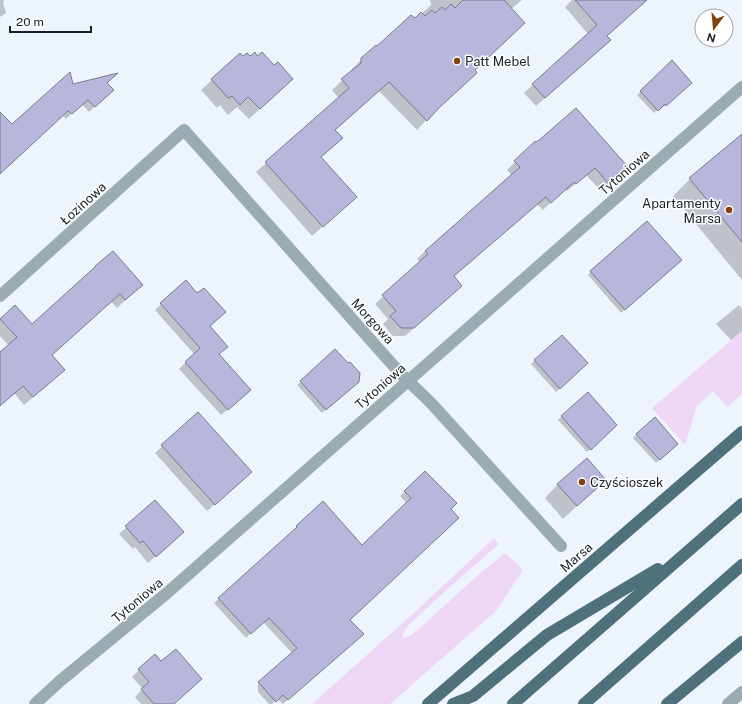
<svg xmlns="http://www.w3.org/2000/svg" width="742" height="704" font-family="'Public Sans',sans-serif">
	<rect width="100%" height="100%" fill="#edf4fc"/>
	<!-- green -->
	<g fill="#eed7f6">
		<polygon points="742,331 742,394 727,407 713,391 697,406 685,445 652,408"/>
		<polygon points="494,538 499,544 443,593 408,626 402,635 404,639 413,634 478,575 505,553 507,554 523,570 496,611 390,704 312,704 415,612"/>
	</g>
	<!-- shadow -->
	<g fill="#0003">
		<polygon points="0,0 4,0 3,3 6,13 0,17"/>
		<polygon points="430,0 522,0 511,9 474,70 417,130 379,91 334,131 331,148 321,157 346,206 312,236 256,172 339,98 332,90 351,72 352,69 362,59 415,20 431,5"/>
		<polygon points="572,0 647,0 606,36 601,48 536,106 524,93 588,34 565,7"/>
		<polygon points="257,57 274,67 292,79 249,119 237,107 228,115 220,105 217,108 201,90 212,80 243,58"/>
		<polygon points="672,61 687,86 662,108 661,106 654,113 637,95"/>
		<polygon points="105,83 107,96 89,112 82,104 66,119 62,115 0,173 0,113 12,126 72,85"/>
		<polygon points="742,135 742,280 673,196 690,179"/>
		<polygon points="534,143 618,175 601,191 586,175 567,191 565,189 543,210 537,204 453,277 453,293 405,336 393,336 383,324 388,319 375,304 420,263 417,259 425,251 512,176 507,170"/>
		<polygon points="677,264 621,313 588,275 591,271"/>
		<polygon points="95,267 142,285 117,308 111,301 51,356 55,378 24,405 14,393 0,405 0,353 9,346 0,336 0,320 15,307 32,326"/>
		<polygon points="161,304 226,347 218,355 243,396 221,415 179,369 194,354 155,310"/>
		<polygon points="739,305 742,309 742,331 731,340 716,324"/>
		<polygon points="562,336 587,363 556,392 531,364"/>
		<polygon points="301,382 343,394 322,413 297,385"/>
		<polygon points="588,393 615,425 587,452 558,420"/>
		<polygon points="198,413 244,479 207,511 155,453"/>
		<polygon points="655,418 677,444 656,463 633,438"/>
		<polygon points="425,472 349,620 357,639 283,704 277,699 272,704 269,704 258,692 258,684 292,653 263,622 246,638 214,603 297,527 362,547 407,504 400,496"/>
		<polygon points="605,480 563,519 545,498 558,484"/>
		<polygon points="155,502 175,539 148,563 135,547 133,549 119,534"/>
		<polygon points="139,670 173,704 141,704 135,697 143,689 132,677"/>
	</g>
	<!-- building -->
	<g fill="#b7b7db" stroke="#7b7b90">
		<polygon points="463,0 504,0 525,23 475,70 477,73 440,107 427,121 389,82 335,130 343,138 321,157 357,197 323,227 265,162 349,88 341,79 361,63 361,58 376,45 377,46 411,15 415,18 421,12 425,16 432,10 435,13 442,7 445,10 451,4 455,8"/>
		<polygon points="575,0 647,0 607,36 611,40 545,98 532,84 597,25"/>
		<polygon points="255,52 257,56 262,52 274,65 278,62 293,79 260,109 248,97 240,105 232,96 228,98 211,79 240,53 243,56 247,53 250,56"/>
		<polygon points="672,60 692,83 666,106 665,104 658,111 640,91"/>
		<polygon points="70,72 73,84 118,73 107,83 114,90 95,107 88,100 72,114 68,111 0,174 0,112 12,124"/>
		<polygon points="576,108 628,167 609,184 595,168 576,184 574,182 551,203 546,197 454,276 462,286 414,328 401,328 390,316 396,311 382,295 428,254 425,251 520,167 514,161 534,142 538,141"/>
		<polygon points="742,134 742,242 689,178"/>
		<polygon points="647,221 682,260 625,310 590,271"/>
		<polygon points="113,251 143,285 125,300 120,294 52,355 65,370 45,387 33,397 23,386 0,406 0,352 17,337 0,319 15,305 32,324 95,267 95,266"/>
		<polygon points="186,280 197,293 204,288 226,312 210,326 228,347 219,354 251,390 228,410 185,362 200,348 160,303"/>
		<polygon points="562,335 588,363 560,389 534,360"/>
		<polygon points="335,349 348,363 350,362 360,373 359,382 326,410 300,381"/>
		<polygon points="588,392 617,425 591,450 561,416"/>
		<polygon points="198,412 252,472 215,505 161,445"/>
		<polygon points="655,417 678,444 660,460 636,434"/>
		<polygon points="587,458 606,480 577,506 557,484"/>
		<polygon points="425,471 457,503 451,509 459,518 350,620 364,634 288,700 283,695 276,702 258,682 297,648 269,618 251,634 218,598 297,527 296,526 323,501 362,545 411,498 404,491"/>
		<polygon points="155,500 184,532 156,557 143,541 140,543 125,526"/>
		<polygon points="176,649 202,679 174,704 154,704 141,689 149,682 138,669 155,654 161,661"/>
	</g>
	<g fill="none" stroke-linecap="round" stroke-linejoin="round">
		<!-- minor -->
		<g stroke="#9aacb2" stroke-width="12">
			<polyline points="0,296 184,130 400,373 431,403 561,546"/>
			<polyline points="35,704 60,681 167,593 742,87"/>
			<polyline points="728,704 742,692"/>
		</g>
		<!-- major -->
		<g stroke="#4f717c" stroke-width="12">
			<polyline points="428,704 742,432"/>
			<polyline points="453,704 473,696 547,635 658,569"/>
			<polyline points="513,704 742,504"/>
			<polyline points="584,704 742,565"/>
			<polyline points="667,704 742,642"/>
		</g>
	</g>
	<!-- markers -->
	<g fill="#84430e" stroke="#fff" stroke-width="1.5">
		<circle cx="457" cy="61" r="4"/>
		<circle cx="729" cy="210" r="4"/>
		<circle cx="582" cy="482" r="4"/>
	</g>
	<g text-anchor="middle" stroke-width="3" stroke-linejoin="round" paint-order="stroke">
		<!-- poi labels -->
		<g font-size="13" fill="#1a2027" stroke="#fff" text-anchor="start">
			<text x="465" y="66">Patt Mebel</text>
			<text x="721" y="208" text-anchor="end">Apartamenty<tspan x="721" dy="15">Marsa</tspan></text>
			<text x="590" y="487">Czyścioszek</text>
		</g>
		<!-- street labels -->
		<g font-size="13" fill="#1a2027" stroke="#fff">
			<text transform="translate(624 172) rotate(-41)" y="5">Tytoniowa</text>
			<text transform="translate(83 203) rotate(-42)" y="5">Łozinowa</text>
			<text transform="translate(373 321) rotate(48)" y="5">Morgowa</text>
			<text transform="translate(380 386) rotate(-41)" y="5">Tytoniowa</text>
			<text transform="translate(576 557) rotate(-41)" y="5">Marsa</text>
			<text transform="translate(137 600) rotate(-40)" y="5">Tytoniowa</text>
		</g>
	</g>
	<!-- north arrow -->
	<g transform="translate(714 28) rotate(196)"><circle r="19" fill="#ffffff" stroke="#a3a6a9"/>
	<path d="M0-3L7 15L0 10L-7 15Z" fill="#84430e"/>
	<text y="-6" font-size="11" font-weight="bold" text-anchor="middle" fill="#1a2027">N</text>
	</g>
	<!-- scale -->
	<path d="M10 26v6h81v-6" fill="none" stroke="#1a2027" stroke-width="2"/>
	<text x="16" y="26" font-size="12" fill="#1a2027" stroke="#ffffff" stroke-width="3" paint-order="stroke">20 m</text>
</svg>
